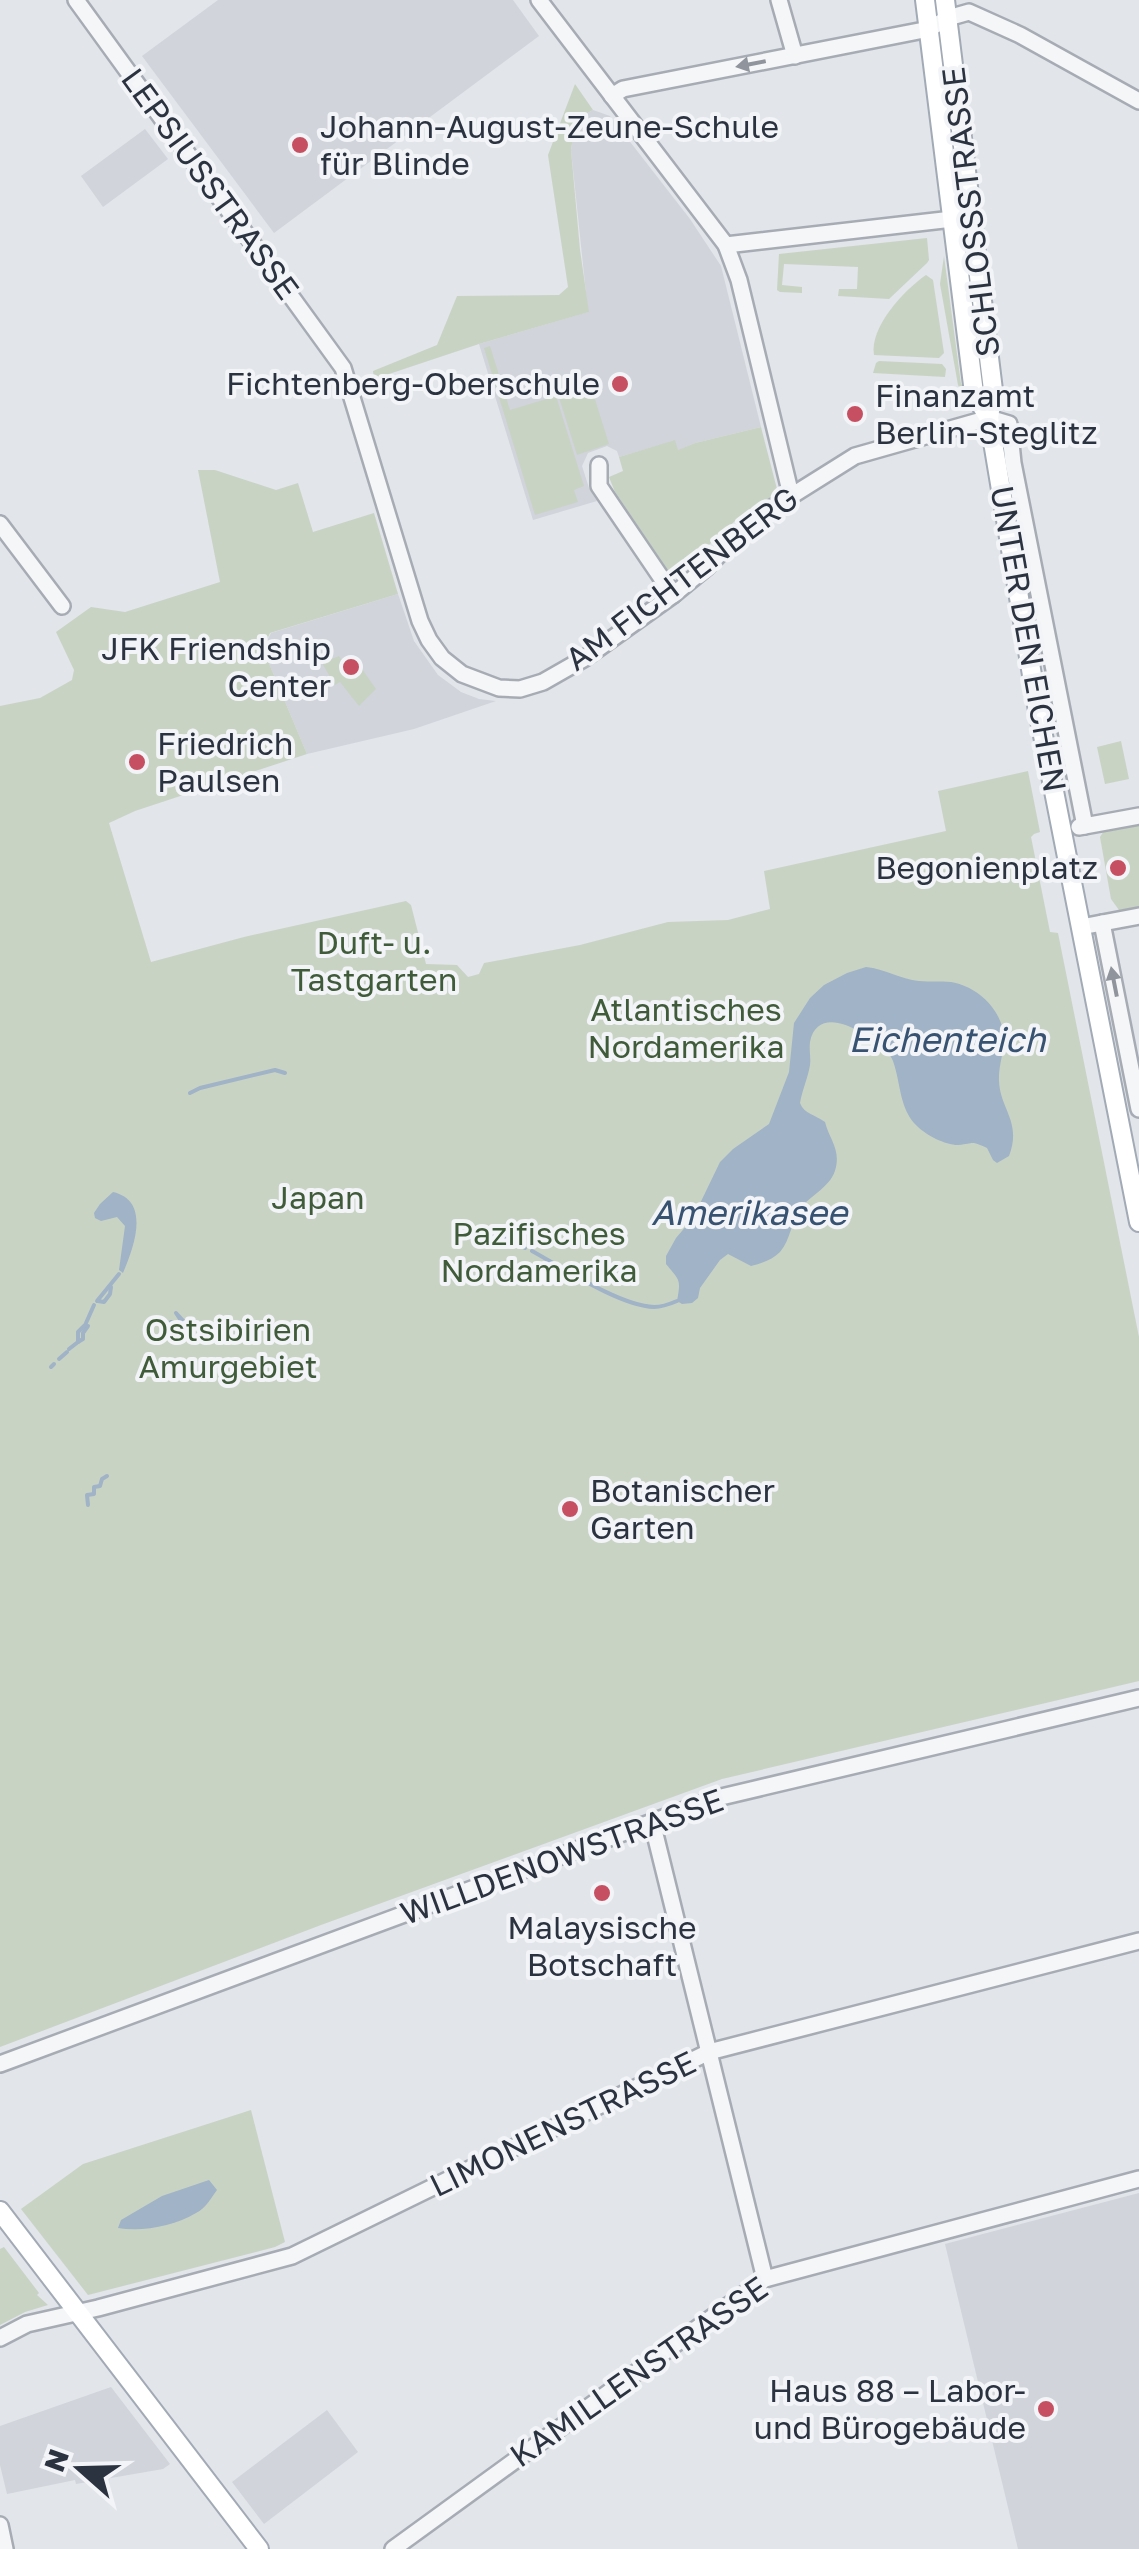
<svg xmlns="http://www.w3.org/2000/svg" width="1139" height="2549" font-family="'Golos Text',sans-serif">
	<rect width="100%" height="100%" fill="#e2e5ea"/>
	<!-- built -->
	<g fill="#d1d4db">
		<polygon points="218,0 513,0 539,36 274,233 142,56"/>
		<polygon points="593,110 610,116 690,219 721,266 761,427 695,443 677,451 674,441 619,457 617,451 607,446 588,453 582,466 589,488 597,501 533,520 479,344 588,312 571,150 573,137 582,116"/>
		<polygon points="145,129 168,159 103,207 81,176"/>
		<polygon points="398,594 414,641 438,675 461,692 479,699 496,701 414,729 307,754 263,649 271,633"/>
		<polygon points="1139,2193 1139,2549 1018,2549 945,2244"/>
		<polygon points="111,2387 170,2464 163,2469 76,2484 75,2480 7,2494 0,2465 0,2426"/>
		<polygon points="327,2410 358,2452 264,2524 232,2482"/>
	</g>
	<!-- green -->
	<g fill="#c8d3c4">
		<path d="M575,84L593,110C577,117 574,133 571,150L580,250L589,312L479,344L374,379L373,371L437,345L457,296L559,295L568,287L548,155Z"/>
		<polygon points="927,238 929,260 927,263 889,299 838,296 839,289 857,289 858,267 784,264 782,285 802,287 802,293 780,292 777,290 779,254"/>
		<polygon points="944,256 961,384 967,389 960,389 958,385 940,284"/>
		<path d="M926,275L933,280L944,353L939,358L874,355C869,328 904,290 926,275Z"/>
		<polygon points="490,346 510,410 556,396 584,486 574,490 578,502 535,515 484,348"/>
		<polygon points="879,361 942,364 946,369 945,377 873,373 876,363"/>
		<polygon points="589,380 609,444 577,455 557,391"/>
		<polygon points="761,427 778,493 735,521 673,578 615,492 609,477 623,471 619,457 675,440 678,450 695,443"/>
		<polygon points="198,470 215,470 276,490 298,483 313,532 374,513 398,594 270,633 263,649 307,754 135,811 109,823 151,962 244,937 406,901 411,905 426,964 457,965 468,977 479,974 484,963 580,945 668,922 728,920 770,909 764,871 946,831 938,791 1028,771 1040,832 1034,834 1031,837 1050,932 1058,933 1139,1337 1139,1681 722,1779 321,1925 0,2047 0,706 40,698 72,680 74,670 56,632 91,607 125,612 220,582"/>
		<polygon points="339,656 344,664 355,659 376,689 359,706 340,682 335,685 322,663"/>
		<polygon points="1121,741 1129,779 1105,784 1097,747"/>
		<polygon points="1139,820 1139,907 1119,910 1111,899 1100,837 1107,826"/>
		<polygon points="251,2110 285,2242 275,2247 88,2295 21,2209 83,2164"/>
		<polygon points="4,2247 39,2293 37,2295 48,2305 25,2312 0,2325 0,2249"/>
	</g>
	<!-- water -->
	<g fill="#a0b3c7">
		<path d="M866,967C885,969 900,979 919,981C930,982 940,981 951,982C974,986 995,1003 1002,1026C1008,1045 998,1062 999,1081C1000,1109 1022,1122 1009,1156L997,1163L993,1160L987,1148C969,1140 975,1144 958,1145C945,1145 926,1135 917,1126C899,1109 901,1083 893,1061C888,1048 870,1038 858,1031C840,1020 815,1015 810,1042C809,1050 811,1058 810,1065C808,1078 802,1090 800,1103C804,1114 816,1115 825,1122C829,1138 840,1149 836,1167C832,1187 811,1194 800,1209C791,1222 791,1239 780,1252C772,1260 762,1263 751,1266L728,1254L720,1260L700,1288L698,1298L692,1303L682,1304L677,1301C681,1279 680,1281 666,1264V1256L676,1238L693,1218L720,1162L733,1149L769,1124L789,1072L794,1023L810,998L824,985L847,973Z"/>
		<path d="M113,1192C152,1201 133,1249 123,1273L119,1270L125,1226L117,1217L101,1221L95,1218L94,1213L100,1204Z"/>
		<path d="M209,2180L217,2190C211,2198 206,2208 196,2213C174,2226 143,2232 118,2228L121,2220L162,2196Z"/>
	</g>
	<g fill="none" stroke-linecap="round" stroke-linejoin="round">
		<!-- stream -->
		<g stroke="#a0b3c7" stroke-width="4">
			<polyline points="190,1093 200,1088 275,1070 285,1073"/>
			<polyline points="477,1231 486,1233"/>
			<polyline points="494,1236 508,1240"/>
			<polyline points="512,1242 525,1248"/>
			<path d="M532,1251C563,1268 620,1306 654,1307C662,1307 670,1304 677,1301"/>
			<polyline points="97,1301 119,1274"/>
			<polyline points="98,1301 104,1302 110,1294 111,1287"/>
			<polyline points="86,1323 94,1305"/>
			<polyline points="168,1328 171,1322 184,1325 176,1313 187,1325"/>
			<polyline points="78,1342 83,1339 83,1333 88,1326"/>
			<polyline points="69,1349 78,1342 78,1332 85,1325"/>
			<polyline points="59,1359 67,1352"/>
			<polyline points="51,1367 54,1364"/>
			<polyline points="88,1505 87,1495 94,1494 94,1487 100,1486 102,1479 107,1476"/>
		</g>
		<!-- minor casing -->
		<g stroke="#a7acb4" stroke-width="20">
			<g id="minor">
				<polyline points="76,0 343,368 420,621 429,640 442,658 462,674 499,688 520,689 543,682 585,658 673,595 707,567 735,538 772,508 855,456 989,418 1009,424 1013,463 1085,826"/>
				<polyline points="539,0 726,245 739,280 791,495"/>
				<polyline points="779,0 795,56"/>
				<polyline points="612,96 623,89 929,29 948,18 969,12 1020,35 1139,101"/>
				<polyline points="726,245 961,218"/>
				<polyline points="599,465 599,486 673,595"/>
				<polyline points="0,524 62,606"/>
				<polyline points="1079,827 1139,816"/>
				<polyline points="1102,923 1139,1109"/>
				<polyline points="1081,927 1139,916"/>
				<polyline points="652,1822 765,2279"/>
				<polyline points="0,2064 717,1798 1139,1698"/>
				<polyline points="0,2338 27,2324 98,2308 292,2256 709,2052 1139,1941"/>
				<polyline points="0,2525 5,2549"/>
				<polyline points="393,2549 765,2279 1139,2179"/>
			</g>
		</g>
		<!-- major casing -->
		<g stroke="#a2aab5" stroke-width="22">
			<g id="major">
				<polyline points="925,0 974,393 989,418"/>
				<polyline points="945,0 993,390 989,418 1037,705 1139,1222"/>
				<polyline points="0,2211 259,2549"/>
			</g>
		</g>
		<!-- minor -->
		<use href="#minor" stroke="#f5f6f8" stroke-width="15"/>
		<!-- major -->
		<use href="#major" stroke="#fff" stroke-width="18"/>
	</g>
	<!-- one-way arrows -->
	<defs><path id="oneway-solid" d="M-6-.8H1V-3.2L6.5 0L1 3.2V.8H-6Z" transform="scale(2.5)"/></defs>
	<g fill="#90949c">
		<use href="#oneway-solid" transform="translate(751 64) rotate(169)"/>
		<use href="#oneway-solid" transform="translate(1114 982) rotate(-101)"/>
	</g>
	<!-- markers -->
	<g fill="#c65062" stroke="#f2f4f7" stroke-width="4">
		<circle cx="300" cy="145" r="10"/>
		<circle cx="620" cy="384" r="10"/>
		<circle cx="855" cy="414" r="10"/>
		<circle cx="351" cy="667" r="10"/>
		<circle cx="137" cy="762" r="10"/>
		<circle cx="1118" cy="868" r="10"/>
		<circle cx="570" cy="1509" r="10"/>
		<circle cx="602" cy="1893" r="10"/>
		<circle cx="1046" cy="2409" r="10"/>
	</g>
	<g text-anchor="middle" stroke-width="8" stroke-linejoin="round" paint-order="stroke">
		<!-- poi labels -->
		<g font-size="32" fill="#2b3341" stroke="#f2f4f7" text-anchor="start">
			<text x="320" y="138">Johann-August-Zeune-Schule<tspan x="320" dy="37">für Blinde</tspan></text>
			<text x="600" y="395" text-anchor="end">Fichtenberg-Oberschule</text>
			<text x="875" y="407">Finanzamt<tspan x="875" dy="37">Berlin-Steglitz</tspan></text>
			<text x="331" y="660" text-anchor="end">JFK Friendship<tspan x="331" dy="37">Center</tspan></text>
			<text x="157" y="755">Friedrich<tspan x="157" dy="37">Paulsen</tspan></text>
			<text x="1098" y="879" text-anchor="end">Begonienplatz</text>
			<text x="590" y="1502">Botanischer<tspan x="590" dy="37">Garten</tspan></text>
			<text x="602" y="1939" text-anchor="middle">Malaysische<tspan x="602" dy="37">Botschaft</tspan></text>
			<text x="1026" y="2402" text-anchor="end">Haus 88 – Labor-<tspan x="1026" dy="37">und Bürogebäude</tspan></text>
		</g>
		<!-- street labels -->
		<g font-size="32" fill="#2b3341" stroke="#f2f4f7">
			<text transform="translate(210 184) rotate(54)" y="11">LEPSIUSSTRASSE</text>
			<text transform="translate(971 212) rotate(-97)" y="11">SCHLOSSSTRASSE</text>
			<text transform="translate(682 579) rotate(-37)" y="11">AM FICHTENBERG</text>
			<text transform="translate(1028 639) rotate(80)" y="11">UNTER DEN EICHEN</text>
			<text transform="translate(562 1857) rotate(-20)" y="11">WILLDENOWSTRASSE</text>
			<text transform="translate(563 2124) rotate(-26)" y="11">LIMONENSTRASSE</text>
			<text transform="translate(639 2372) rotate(-35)" y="11">KAMILLENSTRASSE</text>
		</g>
		<!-- park labels -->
		<g font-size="32" fill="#405b3a" stroke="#f2f4f7">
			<text x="374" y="954">Duft- u.<tspan x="374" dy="37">Tastgarten</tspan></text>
			<text x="686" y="1021">Atlantisches<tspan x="686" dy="37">Nordamerika</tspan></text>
			<text x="318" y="1209">Japan</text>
			<text x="539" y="1245">Pazifisches<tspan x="539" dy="37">Nordamerika</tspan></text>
			<text x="228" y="1341">Ostsibirien<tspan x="228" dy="37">Amurgebiet</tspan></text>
		</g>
		<!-- water labels -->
		<g font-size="35" font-style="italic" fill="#385272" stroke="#f2f4f7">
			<text x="947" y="1052">Eichenteich</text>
			<text x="749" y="1225">Amerikasee</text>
		</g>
	</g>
	<!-- north arrow -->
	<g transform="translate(80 2469) rotate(290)" stroke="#f2f4f7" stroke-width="8" paint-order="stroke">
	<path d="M0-8L18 38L0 25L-18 38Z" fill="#2b3341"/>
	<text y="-15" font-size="28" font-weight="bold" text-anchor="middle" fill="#2b3341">N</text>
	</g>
</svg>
